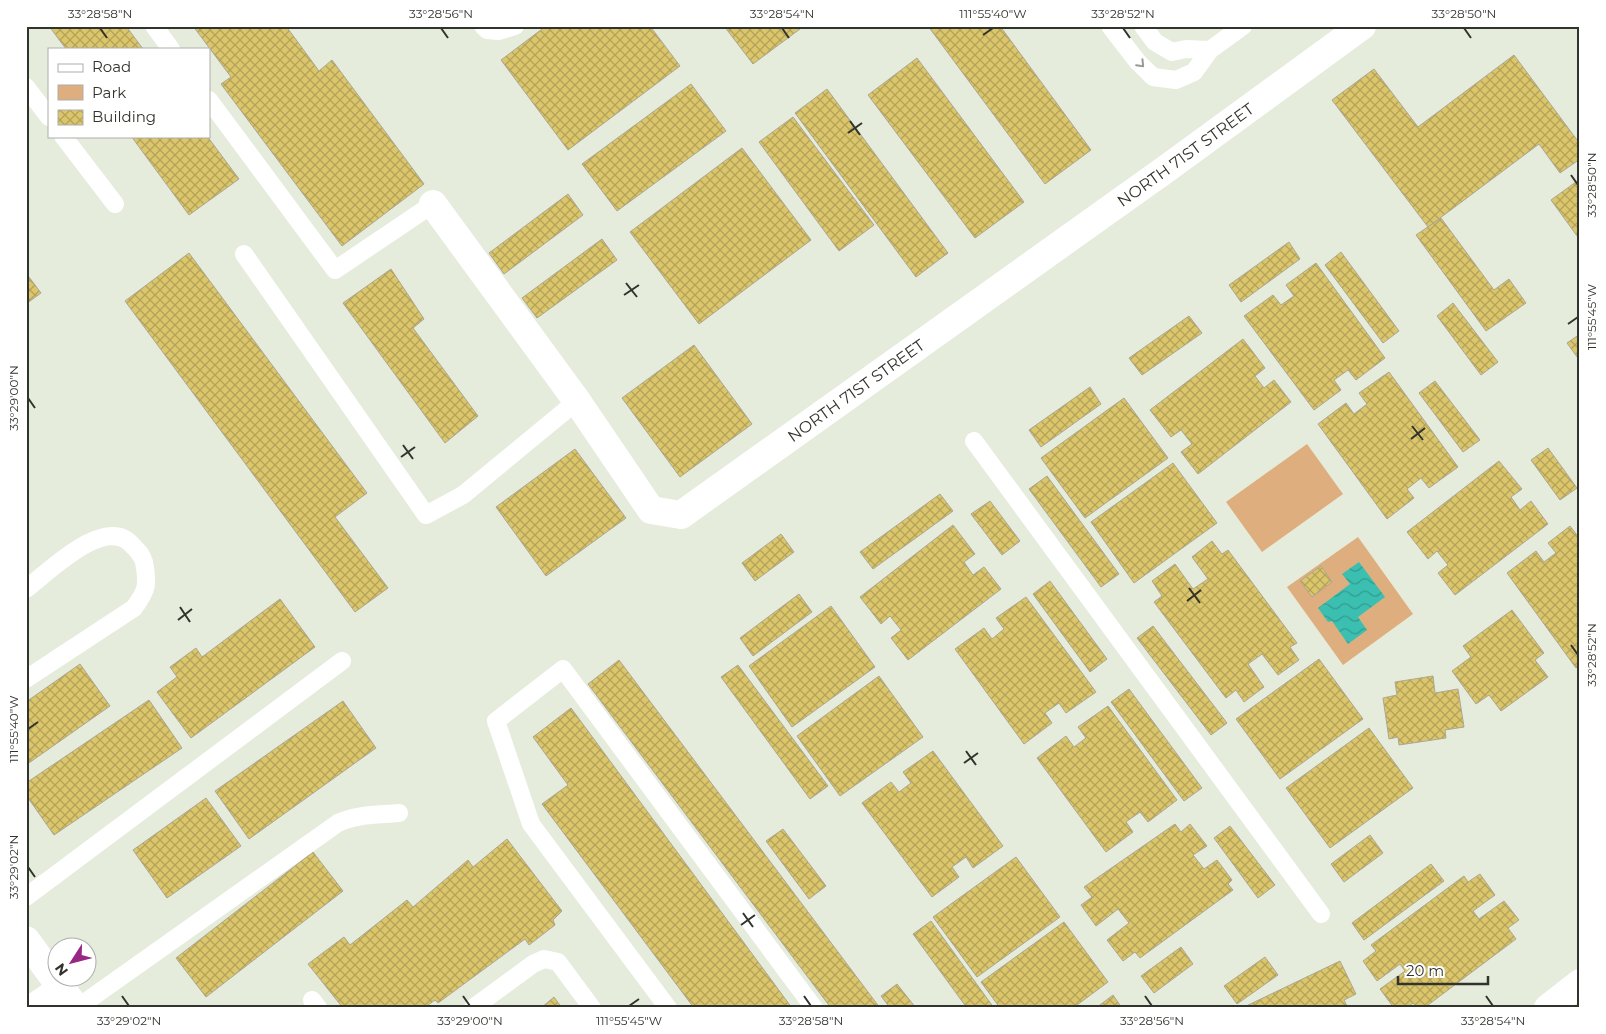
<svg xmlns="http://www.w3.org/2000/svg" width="1606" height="1034" font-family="Montserrat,sans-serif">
	<defs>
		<pattern id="water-waves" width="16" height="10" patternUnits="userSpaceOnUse" patternTransform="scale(1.25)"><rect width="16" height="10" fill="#3bbfb1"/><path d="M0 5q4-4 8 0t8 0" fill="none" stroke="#329c90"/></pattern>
		<pattern id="building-cross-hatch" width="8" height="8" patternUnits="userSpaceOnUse" patternTransform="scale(1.25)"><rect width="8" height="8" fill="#dcc66b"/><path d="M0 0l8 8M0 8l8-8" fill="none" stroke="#b3a258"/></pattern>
	</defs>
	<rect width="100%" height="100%" fill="#e5ecdc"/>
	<!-- park -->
	<g fill="#deae7e">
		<polygon points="1307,444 1343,494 1262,552 1226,502"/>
		<polygon points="1358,537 1413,614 1343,665 1287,587"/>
	</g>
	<!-- water -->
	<polygon fill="url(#water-waves)" points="1359,562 1385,597 1358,617 1367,630 1348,644 1332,621 1328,622 1318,608 1350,584 1342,574"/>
	<!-- building -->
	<g fill="url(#building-cross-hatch)" stroke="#aba797">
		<polygon points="49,26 126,26 143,49 66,49"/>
		<polygon points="193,26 286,26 319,71 332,60 424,184 342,246 221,84 231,77"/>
		<polygon points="546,26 650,26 680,66 568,150 501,60"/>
		<polygon points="724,26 804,26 753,64"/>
		<polygon points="928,26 1000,26 1091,150 1045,184"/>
		<polygon points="1514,55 1580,144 1580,159 1560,173 1539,144 1428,227 1332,100 1374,69 1418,127"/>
		<polygon points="917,58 1024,202 975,238 868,95"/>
		<polygon points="691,84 726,131 617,211 582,164"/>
		<polygon points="827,89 948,253 916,277 795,113"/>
		<polygon points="793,117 874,225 839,251 759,142"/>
		<polygon points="131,136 207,136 239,179 189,215"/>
		<polygon points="742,148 811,240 699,324 630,232"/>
		<polygon points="1580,179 1580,240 1551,200"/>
		<polygon points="568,194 583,215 504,274 489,253"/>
		<polygon points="1441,218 1494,290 1509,279 1526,303 1486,331 1416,235"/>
		<polygon points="602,239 617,260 537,318 522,298"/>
		<polygon points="1289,242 1300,259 1241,302 1229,285"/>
		<polygon points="1341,252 1399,331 1383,343 1325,265"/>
		<polygon points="189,253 367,493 335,517 388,588 355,612 125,301"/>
		<polygon points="1316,263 1385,358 1356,380 1348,370 1334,380 1341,390 1314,410 1244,316 1273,295 1281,305 1294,296 1286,285"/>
		<polygon points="391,269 424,319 413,328 478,416 445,443 343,303"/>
		<polygon points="26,273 41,293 26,304"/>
		<polygon points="1453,303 1498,362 1481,375 1437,316"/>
		<polygon points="1189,316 1202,333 1142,375 1129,358"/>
		<polygon points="1580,334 1580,361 1567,343"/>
		<polygon points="1243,339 1265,368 1255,376 1264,388 1274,380 1291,402 1198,474 1181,452 1192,444 1181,430 1171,437 1150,410"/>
		<polygon points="694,345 752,424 680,477 622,398"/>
		<polygon points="1389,372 1458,467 1429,488 1421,478 1407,489 1414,498 1387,519 1318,424 1346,403 1354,414 1367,404 1359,393"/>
		<polygon points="1435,381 1480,440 1463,452 1419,393"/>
		<polygon points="1090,387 1101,404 1041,447 1029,430"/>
		<polygon points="1124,398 1168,458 1085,518 1041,458"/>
		<polygon points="1548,448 1577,488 1560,500 1531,460"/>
		<polygon points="575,449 626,518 546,576 496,507"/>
		<polygon points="1499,461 1522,489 1511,497 1520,510 1531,501 1548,524 1455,595 1438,573 1448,565 1437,551 1428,559 1407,532"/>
		<polygon points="1173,463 1217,523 1134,583 1091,522"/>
		<polygon points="1047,476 1119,574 1101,587 1029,489"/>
		<polygon points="940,494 953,511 873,569 860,552"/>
		<polygon points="990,501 1020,541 1002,555 971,514"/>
		<polygon points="953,525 975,554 964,562 973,575 984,567 1001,589 908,660 891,638 901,630 890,616 881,624 860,597"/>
		<polygon points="1570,526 1580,539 1580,665 1576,668 1507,573 1536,551 1544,562 1556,553 1548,543"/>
		<polygon points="781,534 794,552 755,581 742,563"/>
		<polygon points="1212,541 1222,554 1228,550 1297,643 1290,647 1299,660 1278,675 1262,654 1248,664 1264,687 1244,702 1236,690 1226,698 1154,602 1162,596 1152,581 1175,564 1193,589 1208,579 1192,557"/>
		<polygon points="1321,566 1332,582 1312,597 1300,581"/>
		<polygon points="1050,581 1107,659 1090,672 1033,594"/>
		<polygon points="799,594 812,612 753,656 740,638"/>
		<polygon points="1026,597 1096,692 1066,713 1059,703 1045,713 1052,723 1024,744 955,649 984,628 992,639 1004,629 996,618"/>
		<polygon points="280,599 315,647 191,738 157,692 177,677 170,667 196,648 202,657"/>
		<polygon points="831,606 875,667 792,727 749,666"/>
		<polygon points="1512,610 1544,653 1535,660 1548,677 1501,711 1489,695 1476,704 1452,671 1471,657 1463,646"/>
		<polygon points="1153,626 1227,723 1211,735 1137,638"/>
		<polygon points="1319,659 1363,719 1280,779 1236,719"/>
		<polygon points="619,660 880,1008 831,1008 588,684"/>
		<polygon points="80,664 110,706 26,765 26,702"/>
		<polygon points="738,665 828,786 810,799 721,677"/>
		<polygon points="879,676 923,737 840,796 797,736"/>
		<polygon points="1433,676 1435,693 1458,689 1464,727 1445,730 1446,738 1399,745 1398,737 1389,739 1383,698 1397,695 1395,682"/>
		<polygon points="1129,689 1202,788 1184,801 1111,702"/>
		<polygon points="149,700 182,748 54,835 26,795 26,783"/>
		<polygon points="343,701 376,748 249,839 215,791"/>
		<polygon points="1108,706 1177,800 1148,822 1140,812 1126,822 1133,832 1106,852 1037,758 1066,736 1074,747 1086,738 1078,727"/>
		<polygon points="571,708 792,1008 694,1008 542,804 568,785 533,737"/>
		<polygon points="1369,728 1413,788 1330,848 1286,788"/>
		<polygon points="933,751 1003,846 973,868 966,857 952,867 959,877 932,897 862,803 891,782 899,792 911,783 903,772"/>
		<polygon points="206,798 241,846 167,898 133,850"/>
		<polygon points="1175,824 1181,832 1190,824 1207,846 1193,855 1204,869 1217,860 1232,880 1228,884 1233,890 1140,958 1135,952 1123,961 1107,940 1129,923 1118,909 1096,926 1081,905 1092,897 1084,887"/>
		<polygon points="1230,826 1275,885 1258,898 1214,838"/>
		<polygon points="783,829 826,886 809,899 766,841"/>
		<polygon points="1370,835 1383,853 1344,882 1331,864"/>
		<polygon points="507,839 562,911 553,920 555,925 529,945 525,939 438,1003 435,1000 424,1008 343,1008 308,964 344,937 350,945 407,900 413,907 468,860 473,867"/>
		<polygon points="313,852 343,891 206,997 176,958"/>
		<polygon points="1016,857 1060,917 977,977 933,917"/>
		<polygon points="1431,864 1444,881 1364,940 1352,923"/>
		<polygon points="1480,874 1495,895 1473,911 1479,919 1504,901 1519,920 1508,928 1516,939 1424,1008 1417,1008 1413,1003 1407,1008 1394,1008 1380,989 1405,971 1400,964 1377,981 1363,961 1376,951 1371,945 1464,876 1468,882"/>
		<polygon points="931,921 994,1008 967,1008 913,934"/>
		<polygon points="1064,922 1108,982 1073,1008 1000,1008 981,982"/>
		<polygon points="1181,947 1193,964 1154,993 1141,976"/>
		<polygon points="1265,957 1278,975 1237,1004 1224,986"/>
		<polygon points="1340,961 1356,994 1344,1000 1348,1008 1242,1008"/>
		<polygon points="897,984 916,1008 890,1008 881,996"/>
		<polygon points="1113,995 1122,1008 1096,1008"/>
		<polygon points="554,997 562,1008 541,1008"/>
	</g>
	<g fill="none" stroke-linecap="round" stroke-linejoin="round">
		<!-- service -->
		<g stroke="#fff" stroke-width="18">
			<polyline points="154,26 171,49"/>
			<polyline points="483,26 487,30 499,31 515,26"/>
			<polyline points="1110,26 1137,61 1153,77 1176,80 1194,72 1210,50 1243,26"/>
			<polyline points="1143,26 1155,42 1172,52 1186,49 1210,50"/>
			<polyline points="26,87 49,117"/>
			<polyline points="209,100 335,270 433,204"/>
			<polyline points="63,136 115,204"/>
			<polyline points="244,254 426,515 463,495 577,401"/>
			<polyline points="974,441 1321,914"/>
			<path d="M26,589C49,572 106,513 133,546C138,551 142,555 144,562C148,584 148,589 134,608L26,679"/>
			<polyline points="26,897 342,661"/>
			<polyline points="312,1000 318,1008"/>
			<path d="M77,1008L338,823C357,814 378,815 399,813"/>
			<polyline points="473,1008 533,964 544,959 558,962 592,1008"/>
			<polyline points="668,1008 531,824 496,721 563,669 814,1008"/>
		</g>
		<!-- minor -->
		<g stroke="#fff" stroke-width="28">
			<path id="s1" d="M433,204L577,401L651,510L681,515L1166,169L1362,26"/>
			<polyline points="33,1008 62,988"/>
			<polyline points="1548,1008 1580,983"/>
		</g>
		<!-- tertiary -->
		<polyline stroke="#fff" stroke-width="28" points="26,940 76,1008"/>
	</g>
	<!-- one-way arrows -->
	<defs><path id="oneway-chevron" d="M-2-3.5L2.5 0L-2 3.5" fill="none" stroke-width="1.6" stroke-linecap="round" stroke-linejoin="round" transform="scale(1.25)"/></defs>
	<use stroke="#989a96" href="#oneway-chevron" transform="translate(1141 64) rotate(46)"/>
	<!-- ticks -->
	<path fill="none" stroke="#31342d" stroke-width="2" d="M100,28L107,38M441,28L448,38M782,28L789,38M1123,28L1130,38M1464,28L1471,38M983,35L993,28M850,121L860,135M848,133L862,123M1571,175L1578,185M626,283L637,297M624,295L639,285M1568,324L1578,317M28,398L35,408M1412,426L1423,440M1411,439L1425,428M403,445L413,459M401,457L415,447M1189,588L1200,603M1187,601L1201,590M180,607L190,622M178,620L192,609M1571,645L1578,655M28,729L38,722M966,751L976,765M964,763L978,753M28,867L35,877M743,913L753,927M741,925L755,915M122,996L129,1006M463,996L470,1006M804,996L811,1006M1145,996L1152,1006M1486,996L1493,1006M629,1006L639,999"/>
	<g text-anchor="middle" stroke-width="4" stroke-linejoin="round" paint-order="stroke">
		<!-- street labels -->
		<g font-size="16" fill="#31342d" stroke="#fff">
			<text dy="6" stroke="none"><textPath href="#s1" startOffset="1026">NORTH 71ST STREET</textPath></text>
			<text dy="6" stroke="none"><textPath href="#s1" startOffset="621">NORTH 71ST STREET</textPath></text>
		</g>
	</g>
	<!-- border -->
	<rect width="1606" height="1034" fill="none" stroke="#ffffff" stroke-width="55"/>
	<!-- legend -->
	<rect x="48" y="48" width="162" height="90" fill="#ffffff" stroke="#adaeab"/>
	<rect x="58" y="64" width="25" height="8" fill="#ffffff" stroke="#adaeab"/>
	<text x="92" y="72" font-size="15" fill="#31342d">Road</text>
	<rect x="58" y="85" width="25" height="15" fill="#deae7e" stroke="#adaeab"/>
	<text x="92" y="98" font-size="15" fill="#31342d">Park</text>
	<rect x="58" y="110" width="25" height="15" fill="url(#building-cross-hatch)" stroke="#adaeab"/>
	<text x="92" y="122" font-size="15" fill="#31342d">Building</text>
	<!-- north arrow -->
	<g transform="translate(72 962) rotate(234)"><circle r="24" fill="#ffffff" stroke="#adaeab"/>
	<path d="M0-4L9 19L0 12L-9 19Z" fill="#982684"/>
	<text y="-8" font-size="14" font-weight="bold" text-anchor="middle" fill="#31342d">N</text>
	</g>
	<!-- scale -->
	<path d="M1398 976v8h90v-8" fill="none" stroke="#31342d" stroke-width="2.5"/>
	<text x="1406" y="976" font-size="15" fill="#31342d" stroke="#ffffff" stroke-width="4" paint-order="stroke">20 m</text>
	<rect x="28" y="28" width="1550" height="978" fill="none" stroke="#31342d" stroke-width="2"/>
	<g font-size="12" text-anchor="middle" fill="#31342d">
		<text x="100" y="18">33°28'58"N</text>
		<text x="441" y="18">33°28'56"N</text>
		<text x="782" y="18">33°28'54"N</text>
		<text x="993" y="18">111°55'40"W</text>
		<text x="1123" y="18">33°28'52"N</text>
		<text x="1464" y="18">33°28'50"N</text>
		<text transform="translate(1592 185) rotate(-90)" y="4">33°28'50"N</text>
		<text transform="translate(1592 317) rotate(-90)" y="4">111°55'45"W</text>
		<text transform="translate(14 398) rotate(-90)" y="4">33°29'00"N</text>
		<text transform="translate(1592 655) rotate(-90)" y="4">33°28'52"N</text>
		<text transform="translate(14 729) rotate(-90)" y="4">111°55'40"W</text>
		<text transform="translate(14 867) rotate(-90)" y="4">33°29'02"N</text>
		<text x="129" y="1025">33°29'02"N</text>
		<text x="470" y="1025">33°29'00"N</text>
		<text x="629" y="1025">111°55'45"W</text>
		<text x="811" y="1025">33°28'58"N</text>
		<text x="1152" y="1025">33°28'56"N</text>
		<text x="1493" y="1025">33°28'54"N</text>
	</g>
</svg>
